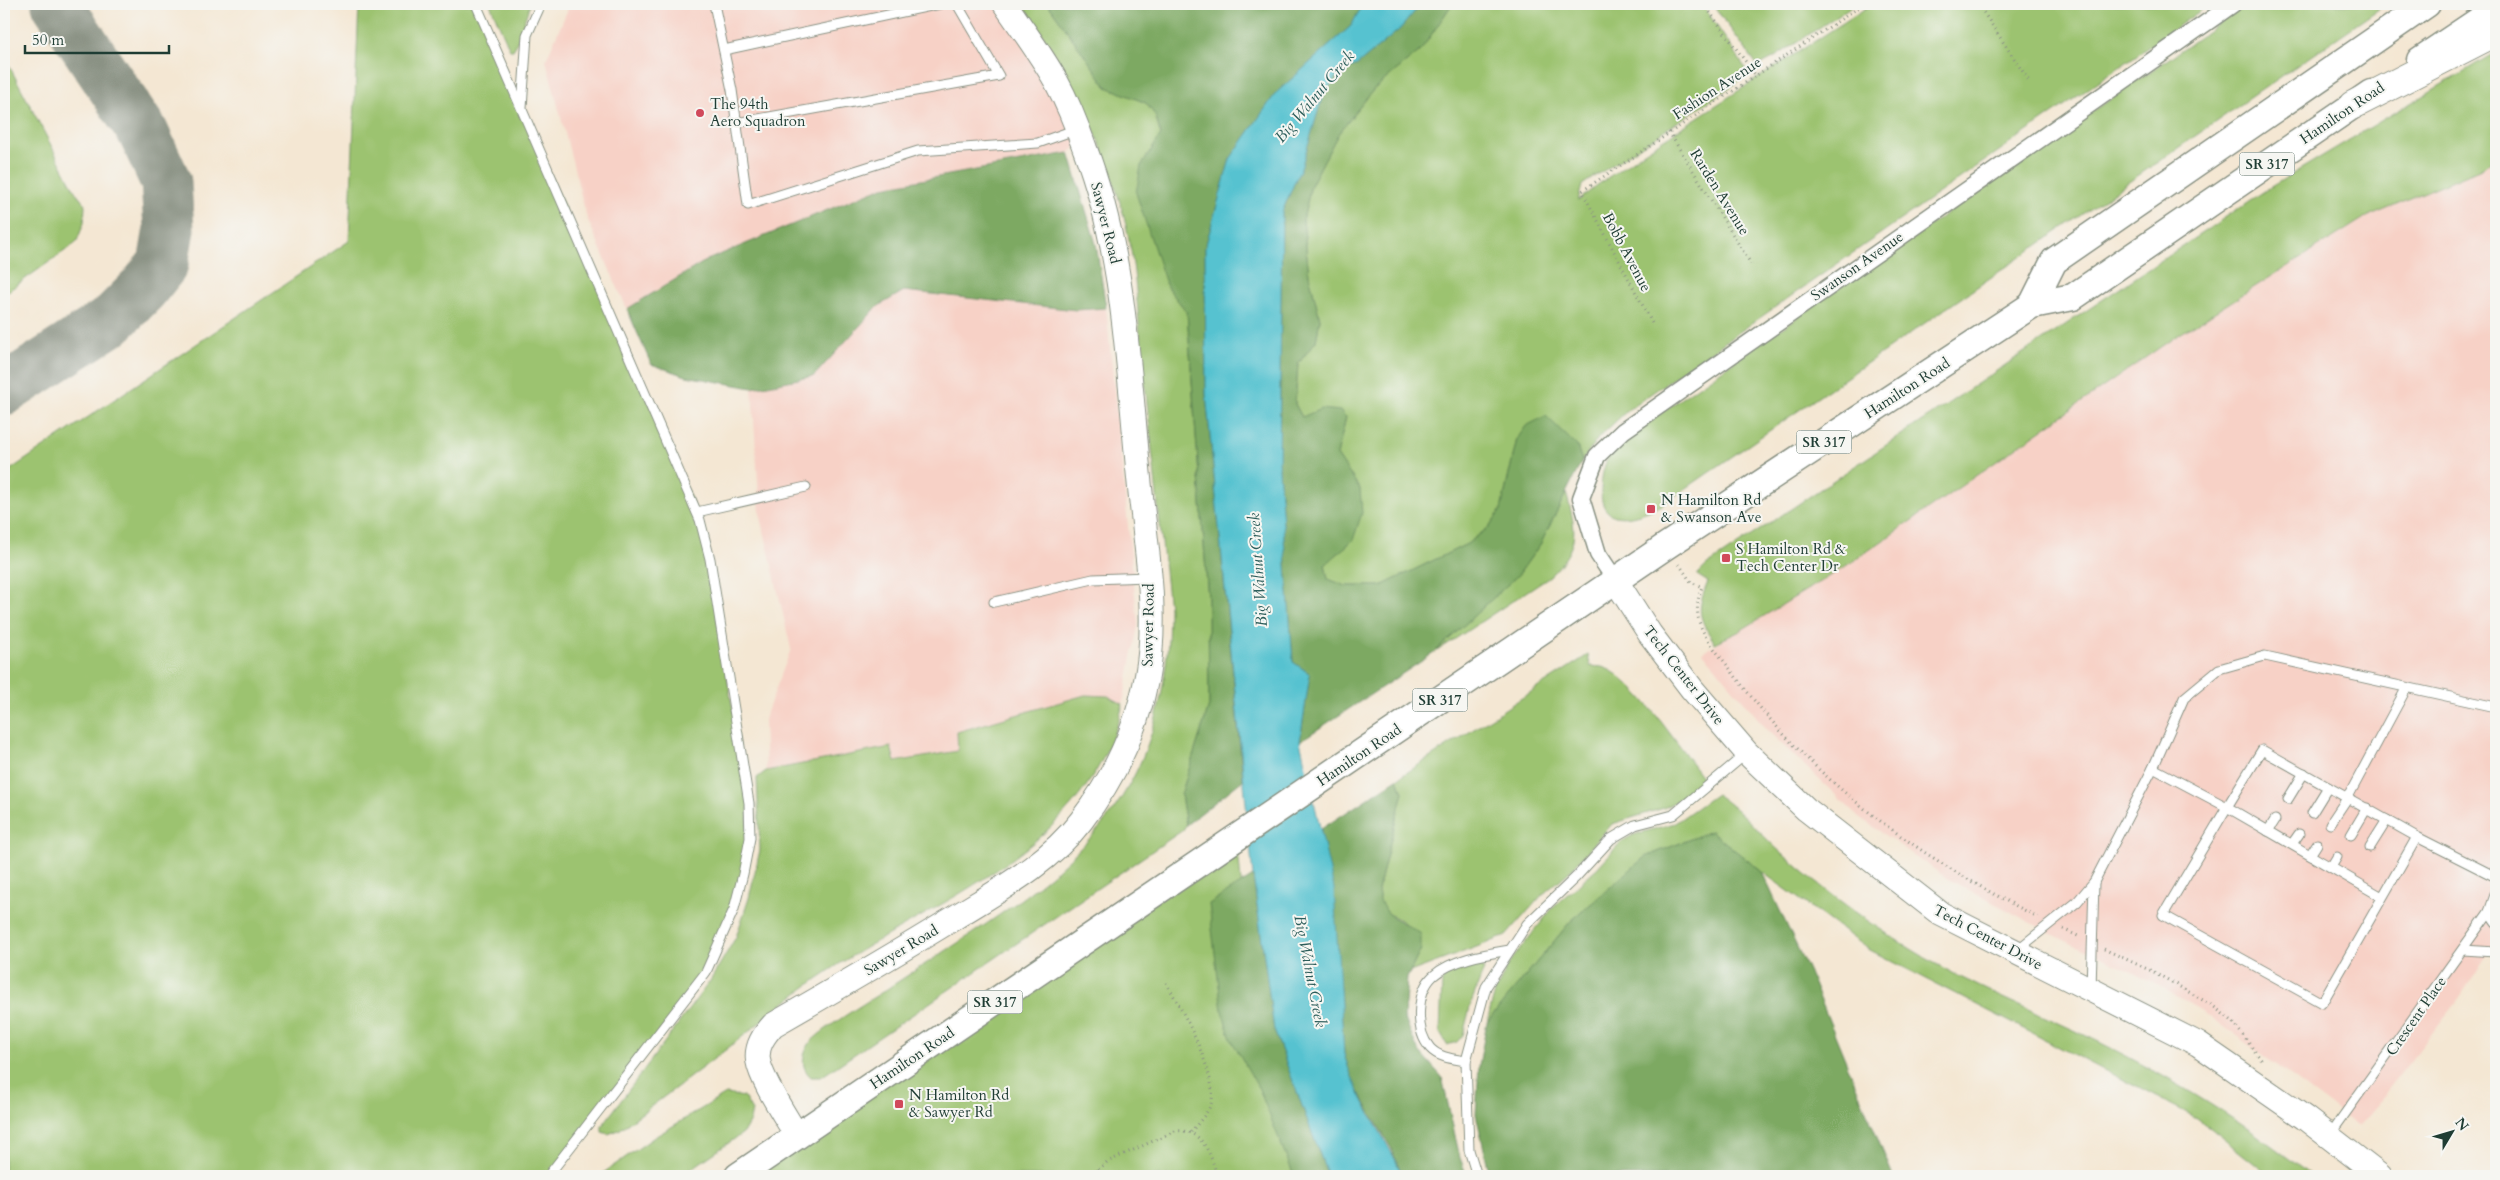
<svg xmlns="http://www.w3.org/2000/svg" width="2500" height="1180" font-family="Cardo,serif">
	<rect width="100%" height="100%" fill="#f6f6f2"/>
	<filter id="ink" filterUnits="userSpaceOnUse"><feTurbulence type="fractalNoise" baseFrequency=".02" numOctaves="2"/><feDisplacementMap in="SourceGraphic" scale="10" xChannelSelector="R" yChannelSelector="G"/><feConvolveMatrix kernelMatrix="1 2 1 2 8 2 1 2 1" color-interpolation-filters="sRGB"/></filter>
	<filter id="wash" filterUnits="userSpaceOnUse"><feTurbulence type="fractalNoise" baseFrequency=".0096" numOctaves="4" result="noise"/><feDisplacementMap in="SourceGraphic" scale="20" xChannelSelector="R" yChannelSelector="G"/><feGaussianBlur stdDeviation="1.12" result="paint"/><feColorMatrix in="noise" values="0 0 0 0 0 0 0 0 0 0 0 0 0 0 0 0 0 1.4 0 .05"/><feComposite in="paint" operator="in"/></filter>
	<g filter="url(#wash)">
		<rect width="100%" height="100%" fill="#f4e7d3"/>
		<!-- built -->
		<g fill="#f7d1c6">
			<polygon points="570,4 1022,4 1067,73 1095,131 1069,153 883,188 707,260 627,309 587,218 546,60"/>
			<polygon points="2496,159 2496,941 2460,997 2359,1127 2203,1011 2134,972 2064,940 1948,879 1859,817 1770,733 1703,652 1852,562 2175,337 2366,217 2479,169"/>
			<polygon points="904,291 1076,310 1106,308 1138,625 1123,704 1108,696 1085,695 957,732 958,751 895,762 890,747 766,771 764,720 791,649 760,513 752,388 814,376 877,307"/>
		</g>
		<!-- green -->
		<g fill="#9cc36f" stroke="#5e8052">
			<polygon points="359,4 476,4 700,520 749,803 743,874 706,972 548,1176 4,1176 4,474 349,241"/>
			<polygon points="490,4 530,4 516,45 513,50 510,50"/>
			<path d="M1022,4H1048L1107,87L1146,103L1155,115L1161,136L1141,166L1167,287L1187,312L1208,599L1209,706L1181,795L1186,825L1183,830L821,1077H811C800,1067 802,1055 810,1043C819,1031 868,1001 884,991C960,940 1046,893 1105,821C1154,760 1169,684 1169,608C1160,524 1151,440 1142,356C1137,309 1136,263 1124,217C1104,140 1068,69 1022,4Z"/>
			<polygon points="1452,4 1702,4 1744,66 1746,72 1738,82 1582,185 1578,201 1596,186 1641,154 1872,4 2210,4 1629,409 1599,437 1582,461 1577,446 1517,439 1501,510 1488,528 1467,544 1381,586 1346,586 1328,579 1325,565 1353,540 1360,489 1337,455 1346,417 1302,417 1295,404 1298,364 1316,341 1320,319 1309,275 1303,220 1311,185 1338,134 1374,89 1421,50"/>
			<polygon points="1712,4 1855,4 1775,57 1758,66"/>
			<path d="M2247,4H2386L1662,505C1641,515 1603,530 1601,494C1601,483 1602,471 1607,460C1615,446 1631,435 1643,425Z"/>
			<path d="M2496,52V159L2479,169L2366,217L2175,337L1852,562L1738,632L1715,643C1698,618 1696,610 1708,582L1697,575L1706,566L2269,188Z"/>
			<polygon points="4,56 75,191 85,205 84,223 76,243 4,294"/>
			<path d="M1566,493C1577,531 1580,546 1550,576L1434,653L1519,574L1541,543Z"/>
			<path d="M1588,655L1590,666C1595,667 1601,666 1605,668C1634,677 1683,753 1703,778L1688,794L1664,808L1612,824L1569,872L1542,895L1506,936L1410,972L1421,949C1416,941 1411,927 1403,922C1386,910 1381,916 1378,890L1403,792L1397,779Z"/>
			<path d="M1085,695L1108,696L1123,704C1089,849 941,897 830,970C794,994 761,1022 728,1048C692,1076 656,1103 619,1130L608,1134L602,1132V1126L710,981L736,937L749,898L760,850L757,778L766,771L891,747L895,762L958,751L957,732Z"/>
			<path d="M1716,794C1742,811 1763,837 1786,857C1825,891 1867,922 1911,949C1969,986 2036,1011 2097,1041C2173,1079 2246,1123 2311,1176H2270L2197,1118L1870,950L1762,872L1711,831L1645,857L1570,922L1487,1022L1495,992L1510,962L1554,906L1597,868L1621,842L1633,835L1675,823Z"/>
			<polygon points="1237,838 1254,1022 1314,1176 738,1176"/>
			<polygon points="1469,965 1478,965 1484,969 1471,1003 1463,1035 1457,1042 1447,1045 1440,1033 1442,981 1448,974"/>
			<polygon points="726,1094 744,1097 752,1111 750,1121 743,1133 681,1176 599,1176 653,1138"/>
		</g>
		<!-- forest -->
		<g fill="#7da962" stroke="#4e734b">
			<polygon points="1048,4 1363,4 1351,26 1276,93 1230,159 1205,248 1206,394 1243,780 1186,825 1181,795 1209,706 1208,599 1187,312 1167,287 1136,193 1141,166 1161,135 1155,115 1146,103 1107,87"/>
			<polygon points="1421,4 1452,4 1421,50 1374,89 1338,134 1311,185 1303,220 1309,275 1320,319 1316,341 1298,364 1295,404 1302,417 1321,409 1340,411 1346,417 1337,455 1360,489 1362,513 1353,540 1325,565 1328,579 1346,586 1381,586 1467,544 1488,528 1501,510 1517,439 1526,426 1546,416 1577,446 1582,461 1541,543 1519,574 1434,653 1300,741 1310,674 1293,662 1279,469 1282,212 1302,165 1323,95 1340,72 1357,65 1400,29"/>
			<polygon points="1069,153 1096,244 1106,308 1076,310 904,291 877,307 814,376 752,388 686,376 651,364 627,309 707,260 883,187"/>
			<path d="M1397,779L1403,792L1378,890C1381,918 1400,919 1421,934V949L1407,978L1404,1017L1418,1050L1442,1077L1460,1158L1467,1176H1403L1391,1148L1351,1079L1344,1054L1340,987L1321,829Z"/>
			<polygon points="1711,831 1762,872 1812,979 1893,1176 1490,1176 1476,1114 1479,1065 1487,1022 1570,922 1645,857"/>
			<polygon points="1253,876 1274,1030 1328,1176 1294,1176 1259,1089 1231,1039 1222,1011 1209,904"/>
		</g>
		<!-- water -->
		<path fill="#56c2d0" stroke="#3a8082" d="M1363,4H1421L1400,29L1357,65L1340,72L1323,95L1302,165L1282,212L1279,469L1293,662L1310,674L1300,741L1334,888L1344,1054C1356,1098 1385,1135 1403,1176H1328L1274,1030L1253,876L1206,394L1205,248L1230,159L1276,93L1351,26Z"/>
		<g fill="none" stroke-linecap="round" stroke-linejoin="round">
			<!-- taxiway -->
			<polyline stroke="#8a9284" stroke-width="51" points="4,390 112,320 143,289 163,264 169,229 166,182 143,132 57,4"/>
		</g>
	</g>
	<g filter="url(#ink)">
		<g fill="none" stroke-linecap="round" stroke-linejoin="round">
			<!-- lane casing -->
			<g stroke="#8a9284" stroke-width="11">
				<g id="lane">
					<polyline points="476,4 700,520 710,559 749,803 750,838 743,874 734,909 706,972 548,1176"/>
					<polyline points="714,4 732,90 748,205 918,151 1038,143 1077,129"/>
					<polyline points="724,50 940,4"/>
					<polyline points="522,108 527,35 541,4"/>
					<polyline points="736,123 999,76 957,4"/>
					<polyline points="697,512 806,487"/>
					<polyline points="994,602 1093,579 1148,577"/>
					<polyline points="2496,707 2265,656 2219,669 2184,698 2153,768 2227,807 2262,750 2417,837 2496,877"/>
					<polyline points="2288,799 2304,773"/>
					<polyline points="2312,813 2328,787"/>
					<polyline points="2330,824 2348,797 2406,689"/>
					<polyline points="2268,831 2275,820"/>
					<polyline points="2351,835 2367,808"/>
					<polyline points="2292,844 2299,834"/>
					<polyline points="2370,847 2387,820"/>
					<polyline points="2310,855 2317,844"/>
					<polyline points="2331,867 2337,857"/>
					<polyline points="2382,897 2227,807 2163,915 2322,1003 2417,837"/>
					<polyline points="2489,912 2496,922"/>
					<polyline points="2463,950 2496,952"/>
					<polyline points="2016,951 2077,902 2094,882 2153,768"/>
					<polyline points="2091,989 2094,882"/>
					<path d="M1466,1061C1454,1059 1439,1058 1430,1048C1415,1031 1416,992 1433,976C1452,959 1486,954 1510,950"/>
					<polyline points="2329,1136 2489,912 2496,892"/>
					<polyline points="1477,1176 1469,1150 1466,1061 1486,987 1527,924 1576,877 1611,839 1635,825 1673,815 1747,753"/>
				</g>
			</g>
			<!-- street casing -->
			<g stroke="#8a9284" stroke-width="19">
				<polyline id="street" points="1616,581 1598,554 1581,498 1597,456 1623,431 2233,4"/>
			</g>
			<!-- secondary casing -->
			<g stroke="#8a9284" stroke-width="26">
				<g id="secondary">
					<polyline points="1616,581 1650,634 1692,689 1747,753 1806,809 1941,914 2198,1044 2305,1118 2380,1176"/>
					<path d="M797,1136C786,1117 761,1080 758,1060C756,1046 764,1035 773,1025C834,990 894,955 954,918C999,890 1048,864 1081,821C1114,778 1137,729 1147,676C1159,612 1145,542 1139,478C1128,368 1125,254 1085,149C1077,126 1068,103 1056,81C1041,54 1022,29 1005,4"/>
				</g>
			</g>
			<!-- primary casing -->
			<g stroke="#8a9284" stroke-width="29">
				<g id="primary">
					<polyline points="2420,60 2496,9"/>
					<polyline points="2032,305 2054,261 2427,4"/>
					<polyline points="738,1176 1666,546 2032,305 2073,297 2371,93"/>
				</g>
			</g>
			<!-- highway casing -->
			<g stroke="#8a9284" stroke-width="30">
				<polyline id="highway" points="2353,105 2496,32"/>
			</g>
			<!-- path -->
			<g stroke="#8a9284" stroke-width="3" stroke-dasharray="1 4" stroke-linecap="butt">
				<polyline points="1704,4 1756,76"/>
				<polyline points="1978,4 2029,81"/>
				<polyline points="1669,132 1751,264"/>
				<polyline points="1652,323 1582,191 1864,4"/>
				<path d="M1679,564L1691,582L1702,587C1687,625 1712,644 1733,673C1812,781 1919,858 2038,917"/>
				<polyline points="2063,929 2080,937"/>
				<polyline points="2104,949 2156,973 2213,1006 2232,1021 2263,1062"/>
				<path d="M1166,983C1180,1005 1220,1079 1211,1104C1207,1114 1198,1123 1191,1132"/>
				<polyline points="1097,1169 1102,1176"/>
				<path d="M1091,1176L1107,1162L1175,1131C1202,1128 1211,1154 1217,1176"/>
			</g>
			<!-- lane -->
			<use href="#lane" stroke="#fff" stroke-width="9"/>
			<!-- street -->
			<use href="#street" stroke="#fff" stroke-width="16"/>
			<!-- secondary -->
			<use href="#secondary" stroke="#fff" stroke-width="24"/>
			<!-- primary -->
			<use href="#primary" stroke="#fff" stroke-width="26"/>
			<!-- highway -->
			<use href="#highway" stroke="#fff" stroke-width="28"/>
		</g>
	</g>
	<!-- markers -->
	<g fill="#d1495b" stroke="#f6f6f2" stroke-width="2">
		<circle cx="700" cy="113" r="5"/>
		<rect x="1646" y="504" width="10" height="10" rx="2.5"/>
		<rect x="1721" y="553" width="10" height="10" rx="2.5"/>
		<rect x="894" y="1099" width="10" height="10" rx="2.5"/>
	</g>
	<g text-anchor="middle" stroke-width="4" stroke-linejoin="round" paint-order="stroke">
		<!-- shield labels -->
		<g fill="#f6f6f2" stroke="#60746d" stroke-width="1">
			<rect x="2239.5" y="152.5" width="55" height="23" rx="4"/>
			<rect x="1796.5" y="430.5" width="55" height="23" rx="4"/>
			<rect x="1412.5" y="688.5" width="55" height="23" rx="4"/>
			<rect x="967.5" y="990.5" width="55" height="23" rx="4"/>
		</g>
		<g font-size="14" font-weight="bold" fill="#1f3d34">
			<text x="2267" y="169">SR 317</text>
			<text x="1824" y="447">SR 317</text>
			<text x="1440" y="705">SR 317</text>
			<text x="995" y="1007">SR 317</text>
		</g>
		<!-- street labels -->
		<g font-size="15" fill="#1f3d34" stroke="#f6f6f2">
			<text transform="translate(1717 88) rotate(-33)" y="5">Fashion Avenue</text>
			<text transform="translate(2342 113) rotate(-34)" y="5">Hamilton Road</text>
			<text transform="translate(1720 192) rotate(58)" y="5">Rarden Avenue</text>
			<text transform="translate(1106 223) rotate(76)" y="5">Sawyer Road</text>
			<text transform="translate(1627 252) rotate(62)" y="5">Bobb Avenue</text>
			<text transform="translate(1857 266) rotate(-35)" y="5">Swanson Avenue</text>
			<text transform="translate(1907 388) rotate(-33)" y="5">Hamilton Road</text>
			<text transform="translate(1148 625) rotate(-89)" y="5">Sawyer Road</text>
			<text transform="translate(1684 675) rotate(52)" y="5">Tech Center Drive</text>
			<text transform="translate(1359 755) rotate(-34)" y="5">Hamilton Road</text>
			<text transform="translate(1988 937) rotate(28)" y="5">Tech Center Drive</text>
			<text transform="translate(901 950) rotate(-31)" y="5">Sawyer Road</text>
			<text transform="translate(2416 1016) rotate(-55)" y="5">Crescent Place</text>
			<text transform="translate(912 1058) rotate(-34)" y="5">Hamilton Road</text>
		</g>
		<!-- poi labels -->
		<g font-size="15" fill="#1f3d34" stroke="#f6f6f2" text-anchor="start">
			<text x="710" y="109">The 94th<tspan x="710" dy="17">Aero Squadron</tspan></text>
			<text x="1661" y="505">N Hamilton Rd<tspan x="1661" dy="17">&amp; Swanson Ave</tspan></text>
			<text x="1736" y="554">S Hamilton Rd &amp;<tspan x="1736" dy="17">Tech Center Dr</tspan></text>
			<text x="909" y="1100">N Hamilton Rd<tspan x="909" dy="17">&amp; Sawyer Rd</tspan></text>
		</g>
		<!-- water labels -->
		<g font-size="16" font-style="italic" fill="#2d5e5b" stroke="#f6f6f2">
			<text transform="translate(1314 96) rotate(-50)" y="6">Big Walnut Creek</text>
			<text transform="translate(1257 570) rotate(-94)" y="6">Big Walnut Creek</text>
			<text transform="translate(1311 971) rotate(79)" y="6">Big Walnut Creek</text>
		</g>
	</g>
	<!-- margin -->
	<rect width="2500" height="1180" fill="none" stroke="#f6f6f2" stroke-width="20"/>
	<!-- north arrow -->
	<g transform="translate(2452 1132) rotate(52)" stroke="#f6f6f2" stroke-width="4" paint-order="stroke">
	<path d="M0-4L9 19L0 12L-9 19Z" fill="#1f3d34"/>
	<text y="-8" font-size="14" font-weight="bold" text-anchor="middle" fill="#1f3d34">N</text>
	</g>
	<!-- scale -->
	<path d="M25 45v8h144v-8" fill="none" stroke="#1f3d34" stroke-width="2.5"/>
	<text x="32" y="45" font-size="15" fill="#1f3d34" stroke="#f6f6f2" stroke-width="4" paint-order="stroke">50 m</text>
</svg>
